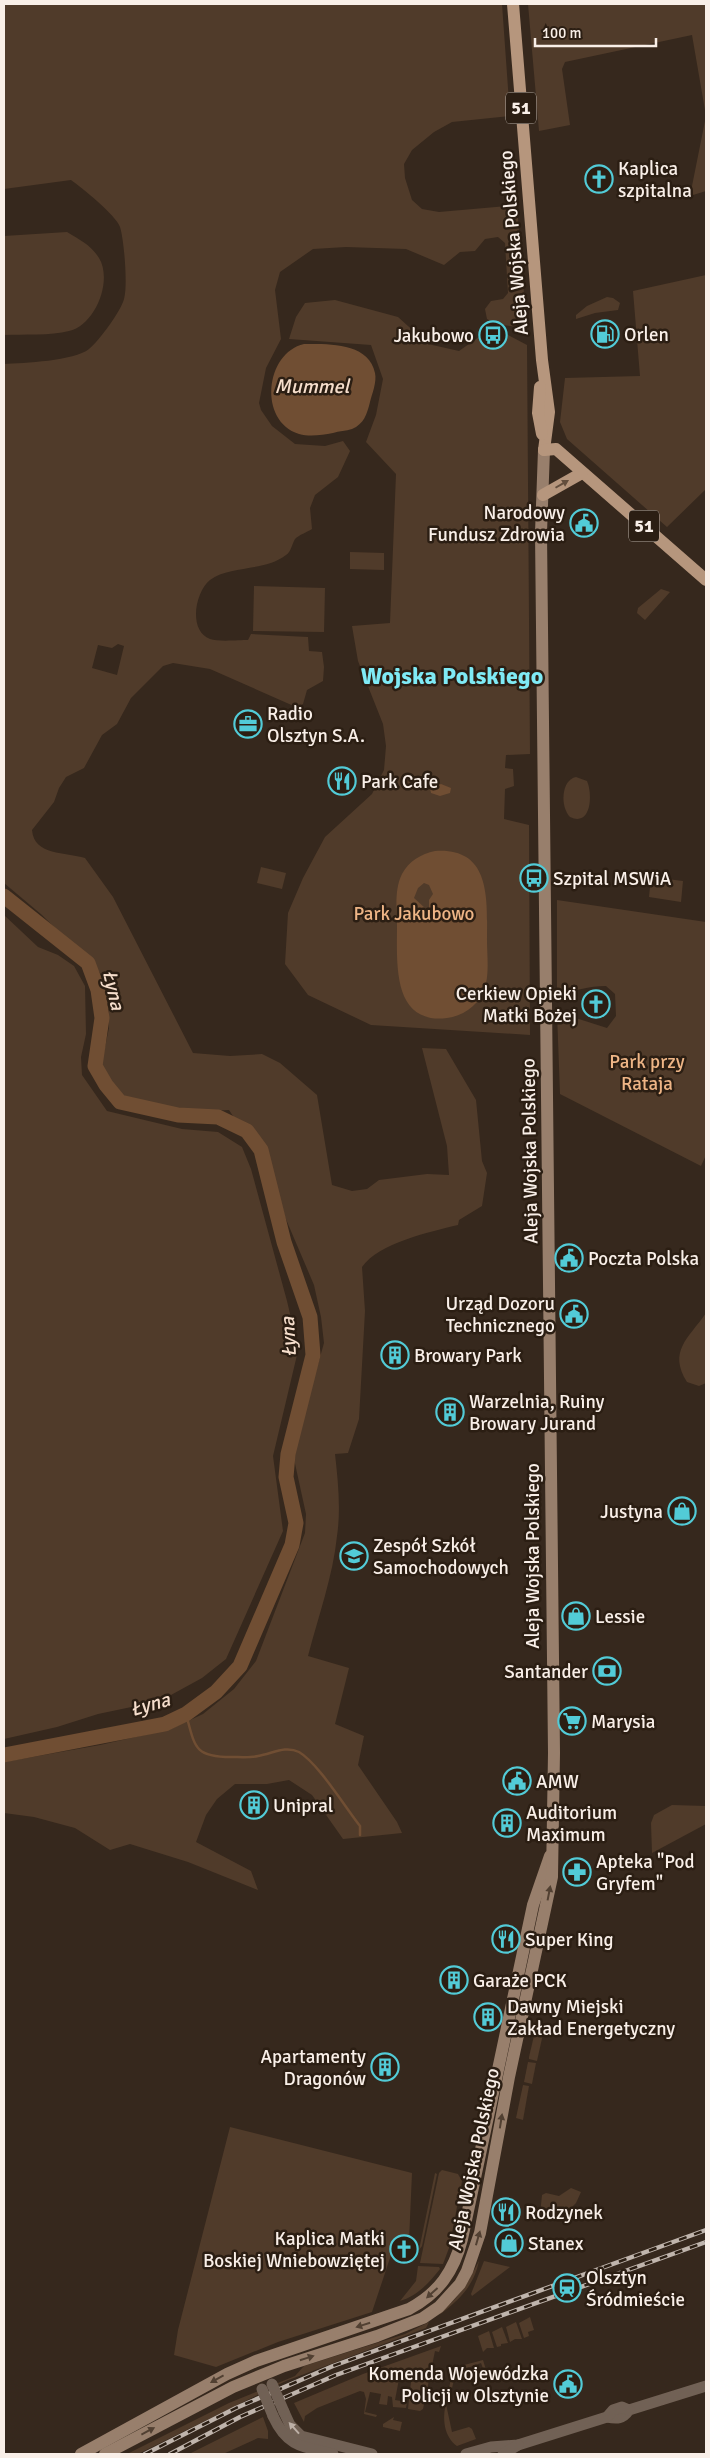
<svg xmlns="http://www.w3.org/2000/svg" width="710" height="2458" font-family="Signika,sans-serif">
	<rect width="100%" height="100%" fill="#36281d"/>
	<!-- green -->
	<g fill="#503b2a" fill-rule="evenodd">
		<path d="M4,4H502L510,116L452,122L434,132L412,150L404,164L405,178L412,200L422,209L439,212L517,205L526,319L518,327L496,324L487,319L485,309L491,301L503,299L508,293L505,243L498,237L485,239L475,251L460,252L444,265L406,249L346,247L313,249L280,272L275,290L281,339L266,368L259,403L261,410L272,426L295,444L325,446L343,441L350,451L338,477L315,495L310,508L312,529C307,532 299,535 295,539C292,544 291,552 286,555C264,572 230,565 210,580C195,592 188,631 210,639C218,642 239,640 248,640L251,634L308,637L309,651L322,652L324,667L323,681L307,690L303,704L296,707L210,669L173,663L163,666L131,698L117,724L102,735L84,768L66,777L59,788L54,802L32,830C34,856 66,852 85,858L113,897L193,1053L230,1056L262,1054L280,1063L317,1095L332,1185L352,1191L367,1189L379,1180L427,1174L449,1175L447,1146L422,1048L446,1049L476,1100L482,1161L487,1173L482,1206L459,1220L458,1225C429,1232 379,1243 362,1267L365,1311L359,1419L348,1453L335,1454C338,1481 341,1509 337,1536C333,1576 318,1617 308,1656L349,1668L335,1724L364,1736L358,1765L397,1822L402,1833L343,1839L312,1795L289,1780L267,1784H235L217,1799L206,1815L196,1842L251,1871L258,1890L188,1862L130,1844L110,1850L75,1828L34,1817L4,1813V1762L100,1745L171,1729L203,1714L234,1689L256,1661L305,1533L306,1514L294,1459L302,1421L324,1343L321,1317L314,1285L285,1217L267,1150L256,1132L235,1119L229,1110C196,1111 146,1111 117,1092C110,1087 105,1073 101,1066L109,1028V1000L102,975L42,915L4,883V364C24,363 74,361 89,349C99,341 121,311 124,299C128,286 124,239 120,227C116,215 82,188 71,180L4,189ZM118,644L124,646L117,675L92,668L98,645L112,648Z"/>
		<polygon points="528,4 706,4 706,191 690,196 706,116 692,35 565,62 562,69 570,125 539,131"/>
		<path d="M67,232C80,240 91,245 99,258C113,281 95,325 69,331C51,336 23,334 4,335V236Z"/>
		<polygon points="706,275 706,489 667,527 567,439 560,422 565,378 640,376 633,291"/>
		<polygon points="607,297 613,298 620,303 618,310 595,313 576,319 576,315 587,306"/>
		<polygon points="335,300 398,317 428,344 459,351 493,327 527,345 530,754 506,755 505,768 513,769 514,786 505,789 504,819 529,825 530,1035 371,1025 308,995 285,964 288,913 303,878 325,837 372,794 384,770 386,746 383,724 358,661 352,626 390,623 396,474 366,442 376,415 383,379 371,345 289,339 296,317 305,303"/>
		<polygon points="350,552 384,553 384,570 350,569"/>
		<polygon points="254,586 325,588 324,632 253,631"/>
		<polygon points="661,589 670,592 645,620 637,613 638,608"/>
		<path d="M576,777L587,781C593,795 591,827 570,817C560,807 561,780 576,777Z"/>
		<polygon points="261,867 286,873 282,889 257,883"/>
		<polygon points="651,877 683,881 681,902 649,897"/>
		<path d="M557,900L706,922V1155L701,1166L560,1094L557,1012L607,1028L616,1016L615,994L606,986C589,986 574,991 557,994Z"/>
		<polygon points="4,915 38,947 58,955 74,966 85,986 86,1034 81,1057 82,1075 107,1111 182,1129 218,1132 242,1147 251,1169 287,1301 296,1339 297,1355 273,1456 283,1531 226,1659 202,1678 160,1701 98,1714 57,1727 4,1739"/>
		<path d="M706,1313V1383L699,1386L687,1382C668,1351 688,1339 706,1313Z"/>
		<polygon points="672,1805 706,1806 706,1824 652,1853 651,1823 654,1815"/>
		<polygon points="537,2023 545,2025 537,2061 529,2059 529,2057"/>
		<polygon points="528,2062 536,2063 532,2084 524,2082"/>
		<polygon points="523,2085 529,2086 523,2120 516,2118"/>
		<polygon points="230,2127 412,2173 409,2241 397,2237 372,2312 278,2342 216,2367 174,2355 178,2330"/>
		<polygon points="442,2170 458,2174 462,2181 449,2248 443,2264 420,2263 439,2173"/>
		<polygon points="435,2173 437,2174 422,2246 419,2250"/>
		<polygon points="571,2188 581,2192 576,2203 558,2221 541,2218 540,2215 542,2195 546,2193 559,2196"/>
		<path d="M479,2261C474,2285 461,2298 442,2313L438,2315L455,2299L466,2285Z"/>
		<polygon points="484,2261 510,2267 472,2296 471,2294"/>
		<path d="M418,2266L439,2267L440,2269C429,2283 417,2296 400,2301L416,2281Z"/>
		<polygon points="530,2317 534,2330 528,2332 529,2336 524,2338 519,2323"/>
		<polygon points="429,2322 426,2328 286,2381 138,2454 127,2454 229,2403 295,2376 304,2366 405,2334"/>
		<polygon points="516,2322 522,2339 515,2339 510,2342 506,2327"/>
		<polygon points="502,2327 508,2343 501,2344 501,2346 497,2347 492,2332"/>
		<polygon points="489,2331 494,2348 487,2348 483,2352 478,2336"/>
		<polygon points="441,2346 439,2352 435,2351 423,2409 420,2411 408,2409 411,2382 399,2379 395,2400 407,2402 406,2408 393,2407 392,2397 388,2396 387,2405 379,2404 381,2394 370,2392 365,2412 377,2415 376,2417 364,2414 366,2399 364,2392 360,2391 317,2408 305,2416 304,2422 294,2403 363,2374"/>
		<polygon points="483,2360 487,2373 485,2374 481,2363 456,2372 450,2396 447,2399 453,2368"/>
		<path d="M446,2404L452,2432L469,2427L472,2429L476,2439L457,2446C444,2437 442,2418 446,2404Z"/>
		<polygon points="263,2417 268,2431 268,2439 258,2438 223,2454 189,2454"/>
		<polygon points="394,2417 393,2420 402,2422 400,2431 383,2427 383,2424"/>
	</g>
	<!-- water -->
	<g fill="#704e33" fill-rule="evenodd">
		<path d="M304,344C327,344 369,342 375,373C377,382 372,394 370,402C367,414 364,424 352,429C346,431 339,431 333,433C322,435 310,437 299,434C258,421 265,353 304,344Z"/>
		<polygon points="441,784 451,788 450,793 440,796 431,793 430,788"/>
		<path d="M435,851C492,847 487,901 487,940C487,957 490,977 483,993C476,1007 462,1016 447,1018C392,1025 397,963 397,927C397,910 394,890 402,874C409,861 421,854 435,851ZM424,883L429,885L433,894L429,900V909L425,908L414,898L418,888Z"/>
	</g>
	<g fill="none" stroke-linecap="round" stroke-linejoin="round">
		<!-- stream -->
		<path stroke="#704e33" stroke-width="2.5" d="M186,1714C195,1747 194,1757 231,1757C240,1757 250,1758 258,1756C272,1754 285,1745 299,1752C318,1763 345,1807 360,1826V1835"/>
		<!-- river -->
		<polyline stroke="#704e33" stroke-width="15" points="4,896 88,963 98,990 102,1018 95,1066 106,1085 120,1102 178,1115 218,1117 247,1131 261,1150 284,1242 310,1317 313,1355 288,1454 286,1477 296,1523 292,1545 240,1666 216,1692 186,1714 165,1724 4,1755"/>
		<!-- tertiary -->
		<g stroke="#716155" stroke-width="11">
			<polyline points="284,2412 290,2425 301,2436 372,2454"/>
			<path d="M273,2416C287,2447 303,2447 333,2454"/>
			<path d="M607,2417C617,2419 623,2419 629,2410L706,2386"/>
			<polyline points="466,2454 491,2447 518,2445 607,2417 613,2410 622,2407 629,2410"/>
			<polyline points="503,2454 518,2445"/>
		</g>
		<!-- secondary -->
		<g stroke="#987f6c" stroke-width="12">
			<path d="M81,2454L227,2374L256,2361L409,2309C439,2293 454,2271 462,2239L533,1905L550,1856"/>
			<polyline points="105,2454 233,2387 284,2366 377,2336 423,2318 439,2307 460,2284 467,2271 480,2233 509,2077 552,1877 554,1753 541,533 544,450"/>
		</g>
		<!-- primary -->
		<g stroke="#b6967d" stroke-width="12">
			<polyline points="513,4 542,360 549,412 544,450"/>
			<polyline points="540,387 538,413 542,434"/>
			<polyline points="544,450 556,449 706,580"/>
			<polyline points="543,495 582,473"/>
		</g>
		<!-- rail casing -->
		<g stroke="#bfb4ac" stroke-width="4.5">
			<g id="rail">
				<polyline points="145,2454 236,2408 333,2366 706,2230"/>
				<polyline points="170,2454 240,2417 336,2375 706,2242"/>
			</g>
		</g>
		<!-- rail -->
		<use href="#rail" stroke="#2b1e13" stroke-width="2.5" stroke-dasharray="8" stroke-linecap="butt"/>
		<!-- tertiary-bridge -->
		<g stroke="#716155" stroke-width="11">
			<polyline points="272,2384 284,2412"/>
			<polyline points="262,2389 273,2416"/>
		</g>
	</g>
	<!-- one-way arrows -->
	<defs><path id="oneway-solid" d="M-6-.8H1V-3.2L6.5 0L1 3.2V.8H-6Z" transform="scale(1.25)"/></defs>
	<use fill="#634e3d" href="#oneway-solid" transform="translate(562 484) rotate(-30)"/>
	<g fill="#514032">
		<use href="#oneway-solid" transform="translate(549 1893) rotate(-79)"/>
		<use href="#oneway-solid" transform="translate(501 2121) rotate(-81)"/>
		<use href="#oneway-solid" transform="translate(478 2238) rotate(-74)"/>
		<use href="#oneway-solid" transform="translate(432 2293) rotate(138)"/>
		<use href="#oneway-solid" transform="translate(363 2325) rotate(162)"/>
		<use href="#oneway-solid" transform="translate(307 2358) rotate(-18)"/>
		<use href="#oneway-solid" transform="translate(217 2379) rotate(151)"/>
		<use href="#oneway-solid" transform="translate(148 2431) rotate(-28)"/>
	</g>
	<use fill="#bcafa6" href="#oneway-solid" transform="translate(294 2428) rotate(-132)"/>
	<!-- icons -->
	<defs>
		<g id="church-ring" transform="scale(1.4375)"><circle r="9.5" fill="#2b1e13" stroke="#52cbd7" stroke-width="1.5"/><path d="M-1.2-6h2.4v3.5h3.3v2.4h-3.3V6h-2.4V-.1h-3.3v-2.4h3.3Z" fill="#52cbd7"/></g>
		<g id="fuel-ring" transform="scale(1.4375)"><circle r="9.5" fill="#2b1e13" stroke="#52cbd7" stroke-width="1.5"/><path d="M-5.5-6h7V0h2V4h1.3V-2.5L3-4.5l.8-.8L6-3V5H2.5V1h-1V6h-7ZM-4.2-4.7v3.2H.2V-4.7Z" fill="#52cbd7"/></g>
		<g id="bus-ring" transform="scale(1.4375)"><circle r="9.5" fill="#2b1e13" stroke="#52cbd7" stroke-width="1.5"/><path d="M-5-6H5V4H4V6H2V4H-2V6H-4V4H-5ZM-3.5-4V0h7V-4ZM-3.5 1.2v1.5H-2V1.2ZM2 1.2v1.5H3.5V1.2Z" fill="#52cbd7"/></g>
		<g id="civic-ring" transform="scale(1.4375)"><circle r="9.5" fill="#2b1e13" stroke="#52cbd7" stroke-width="1.5"/><path d="M-.6-6.5H3V-4.5H.6V-3L4-1V1h2V6H-6V1h2V-1L-.6-3ZM-1.2 2.5V6h2.4V2.5Z" fill="#52cbd7"/></g>
		<g id="office-ring" transform="scale(1.4375)"><circle r="9.5" fill="#2b1e13" stroke="#52cbd7" stroke-width="1.5"/><path d="M-6-3h4V-5.5h4V-3h4V5H-6ZM-1-4.5V-3h2v-1.5ZM-6 0V1H6V0Z" fill="#52cbd7"/></g>
		<g id="restaurant-ring" transform="scale(1.4375)"><circle r="9.5" fill="#2b1e13" stroke="#52cbd7" stroke-width="1.5"/><path d="M-5-6h1v4h1v-4h1v4h1v-4h1v5L-1.5 .5V6h-2V.5L-5-1ZM5-6V6H3V1.5H1.5Q1.5-4 5-6Z" fill="#52cbd7"/></g>
		<g id="building-ring" transform="scale(1.4375)"><circle r="9.5" fill="#2b1e13" stroke="#52cbd7" stroke-width="1.5"/><path d="M-4-6H4V6H1V3H-1V6H-4ZM-2.5-4.3h1.7v1.8h-1.7ZM.8-4.3h1.7v1.8H.8ZM-2.5-1h1.7V.8h-1.7ZM.8-1h1.7V.8H.8Z" fill="#52cbd7"/></g>
		<g id="shop-ring" transform="scale(1.4375)"><circle r="9.5" fill="#2b1e13" stroke="#52cbd7" stroke-width="1.5"/><path d="M-5-2.5h2.3a2.7 3.5 0 0 1 5.4 0H5L5.5 6h-11ZM-1.5-2.5h3a1.5 2.3 0 0 0-3 0Z" fill="#52cbd7"/></g>
		<g id="school-ring" transform="scale(1.4375)"><circle r="9.5" fill="#2b1e13" stroke="#52cbd7" stroke-width="1.5"/><path d="M0-5L7-2L0 1L-7-2ZM-4 1L0 2.5L4 1V4Q0 6-4 4Z" fill="#52cbd7"/></g>
		<g id="bank-ring" transform="scale(1.4375)"><circle r="9.5" fill="#2b1e13" stroke="#52cbd7" stroke-width="1.5"/><path d="M-6-4H6V4H-6ZM0-2.3a2.3 2.3 0 1 0 0 4.6a2.3 2.3 0 1 0 0-4.6Z" fill="#52cbd7"/></g>
		<g id="supermarket-ring" transform="scale(1.4375)"><circle r="9.5" fill="#2b1e13" stroke="#52cbd7" stroke-width="1.5"/><path d="M-6-5.5h2.5l.6 2H6L4.5 2H-2.5L-4.4-4H-6ZM-1.5 3.2a1.3 1.3 0 1 0 .1 0ZM3 3.2a1.3 1.3 0 1 0 .1 0Z" fill="#52cbd7"/></g>
		<g id="pharmacy-ring" transform="scale(1.4375)"><circle r="9.5" fill="#2b1e13" stroke="#52cbd7" stroke-width="1.5"/><path d="M-2-6h4v4h4v4h-4v4h-4v-4h-4v-4h4Z" fill="#52cbd7"/></g>
		<g id="station-ring" transform="scale(1.4375)"><circle r="9.5" fill="#2b1e13" stroke="#52cbd7" stroke-width="1.5"/><path d="M-3-6H3Q5-6 5-4V2Q5 4 3 4L4.5 6H3L1.5 4h-3L-3 6H-4.5L-3 4Q-5 4-5 2V-4Q-5-6-3-6ZM-3.5-4v3h7v-3ZM-3.5 1v1.5H-2V1ZM2 1v1.5H3.5V1Z" fill="#52cbd7"/></g>
	</defs>
	<g fill-rule="evenodd">
		<use href="#church-ring" x="599" y="179"/>
		<use href="#fuel-ring" x="605" y="334"/>
		<use href="#bus-ring" x="493" y="335"/>
		<use href="#civic-ring" x="584" y="523"/>
		<use href="#office-ring" x="248" y="724"/>
		<use href="#restaurant-ring" x="342" y="781"/>
		<use href="#bus-ring" x="534" y="878"/>
		<use href="#church-ring" x="596" y="1004"/>
		<use href="#civic-ring" x="569" y="1258"/>
		<use href="#civic-ring" x="574" y="1314"/>
		<use href="#building-ring" x="395" y="1355"/>
		<use href="#building-ring" x="450" y="1412"/>
		<use href="#shop-ring" x="682" y="1511"/>
		<use href="#school-ring" x="354" y="1556"/>
		<use href="#shop-ring" x="576" y="1616"/>
		<use href="#bank-ring" x="607" y="1671"/>
		<use href="#supermarket-ring" x="572" y="1721"/>
		<use href="#civic-ring" x="517" y="1781"/>
		<use href="#building-ring" x="254" y="1805"/>
		<use href="#building-ring" x="507" y="1823"/>
		<use href="#pharmacy-ring" x="577" y="1872"/>
		<use href="#restaurant-ring" x="506" y="1939"/>
		<use href="#building-ring" x="454" y="1980"/>
		<use href="#building-ring" x="488" y="2017"/>
		<use href="#building-ring" x="385" y="2067"/>
		<use href="#restaurant-ring" x="506" y="2212"/>
		<use href="#shop-ring" x="509" y="2243"/>
		<use href="#church-ring" x="404" y="2249"/>
		<use href="#station-ring" x="567" y="2288"/>
		<use href="#civic-ring" x="568" y="2384"/>
	</g>
	<g text-anchor="middle" stroke-width="5" stroke-linejoin="round" paint-order="stroke">
		<!-- shield labels -->
		<g fill="#2b1e13" stroke="#bbb0a8" stroke-width="1">
			<rect x="506" y="92.5" width="30" height="31" rx="4"/>
			<rect x="629" y="510.5" width="30" height="31" rx="4"/>
		</g>
		<g font-size="18" font-weight="bold" fill="#f9efe8">
			<text x="521" y="114">51</text>
			<text x="644" y="532">51</text>
		</g>
		<!-- poi labels -->
		<g font-size="19" fill="#f9efe8" stroke="#2b1e13" text-anchor="start">
			<text x="618" y="175">Kaplica<tspan x="618" dy="22">szpitalna</tspan></text>
			<text x="624" y="341">Orlen</text>
			<text x="474" y="342" text-anchor="end">Jakubowo</text>
			<text x="565" y="519" text-anchor="end">Narodowy<tspan x="565" dy="22">Fundusz Zdrowia</tspan></text>
			<text x="267" y="720">Radio<tspan x="267" dy="22">Olsztyn S.A.</tspan></text>
			<text x="361" y="788">Park Cafe</text>
			<text x="553" y="885">Szpital MSWiA</text>
			<text x="577" y="1000" text-anchor="end">Cerkiew Opieki<tspan x="577" dy="22">Matki Bożej</tspan></text>
			<text x="588" y="1265">Poczta Polska</text>
			<text x="555" y="1310" text-anchor="end">Urząd Dozoru<tspan x="555" dy="22">Technicznego</tspan></text>
			<text x="414" y="1362">Browary Park</text>
			<text x="469" y="1408">Warzelnia, Ruiny<tspan x="469" dy="22">Browary Jurand</tspan></text>
			<text x="663" y="1518" text-anchor="end">Justyna</text>
			<text x="373" y="1552">Zespół Szkół<tspan x="373" dy="22">Samochodowych</tspan></text>
			<text x="595" y="1623">Lessie</text>
			<text x="588" y="1678" text-anchor="end">Santander</text>
			<text x="591" y="1728">Marysia</text>
			<text x="536" y="1788">AMW</text>
			<text x="273" y="1812">Unipral</text>
			<text x="526" y="1819">Auditorium<tspan x="526" dy="22">Maximum</tspan></text>
			<text x="596" y="1868">Apteka "Pod<tspan x="596" dy="22">Gryfem"</tspan></text>
			<text x="525" y="1946">Super King</text>
			<text x="473" y="1987">Garaże PCK</text>
			<text x="507" y="2013">Dawny Miejski<tspan x="507" dy="22">Zakład Energetyczny</tspan></text>
			<text x="366" y="2063" text-anchor="end">Apartamenty<tspan x="366" dy="22">Dragonów</tspan></text>
			<text x="525" y="2219">Rodzynek</text>
			<text x="385" y="2245" text-anchor="end">Kaplica Matki<tspan x="385" dy="22">Boskiej Wniebowziętej</tspan></text>
			<text x="528" y="2250">Stanex</text>
			<text x="586" y="2284">Olsztyn<tspan x="586" dy="22">Śródmieście</tspan></text>
			<text x="549" y="2380" text-anchor="end">Komenda Wojewódzka<tspan x="549" dy="22">Policji w Olsztynie</tspan></text>
		</g>
		<!-- street labels -->
		<g font-size="19" fill="#f9efe8" stroke="#2b1e13">
			<text transform="translate(513 243) rotate(-95)" y="7">Aleja Wojska Polskiego</text>
			<text transform="translate(529 1151) rotate(-91)" y="7">Aleja Wojska Polskiego</text>
			<text transform="translate(532 1556) rotate(-90)" y="7">Aleja Wojska Polskiego</text>
			<text transform="translate(473 2159) rotate(-78)" y="7">Aleja Wojska Polskiego</text>
		</g>
		<!-- park labels -->
		<g font-size="19" fill="#eeb586" stroke="#2b1e13">
			<text x="414" y="920">Park Jakubowo</text>
			<text x="647" y="1068">Park przy<tspan x="647" dy="22">Rataja</tspan></text>
		</g>
		<!-- water labels -->
		<g font-size="20" font-style="italic" fill="#f6decc" stroke="#2b1e13">
			<text x="312" y="393">Mummel</text>
			<text transform="translate(114 990) rotate(77)" y="7">Łyna</text>
			<text transform="translate(288 1337) rotate(-93)" y="7">Łyna</text>
			<text transform="translate(150 1704) rotate(-16)" y="7">Łyna</text>
		</g>
		<!-- district labels -->
		<g font-size="24" font-weight="bold" fill="#7feaf5" stroke="#2b1e13">
			<text x="452" y="684">Wojska Polskiego</text>
		</g>
	</g>
	<!-- border -->
	<rect width="710" height="2458" fill="none" stroke="#f9efe8" stroke-width="10"/>
	<!-- scale -->
	<path d="M535 38v8h121v-8" fill="none" stroke="#f9efe8" stroke-width="2.5"/>
	<text x="542" y="38" font-size="15" fill="#f9efe8" stroke="#2b1e13" stroke-width="4" paint-order="stroke">100 m</text>
</svg>
